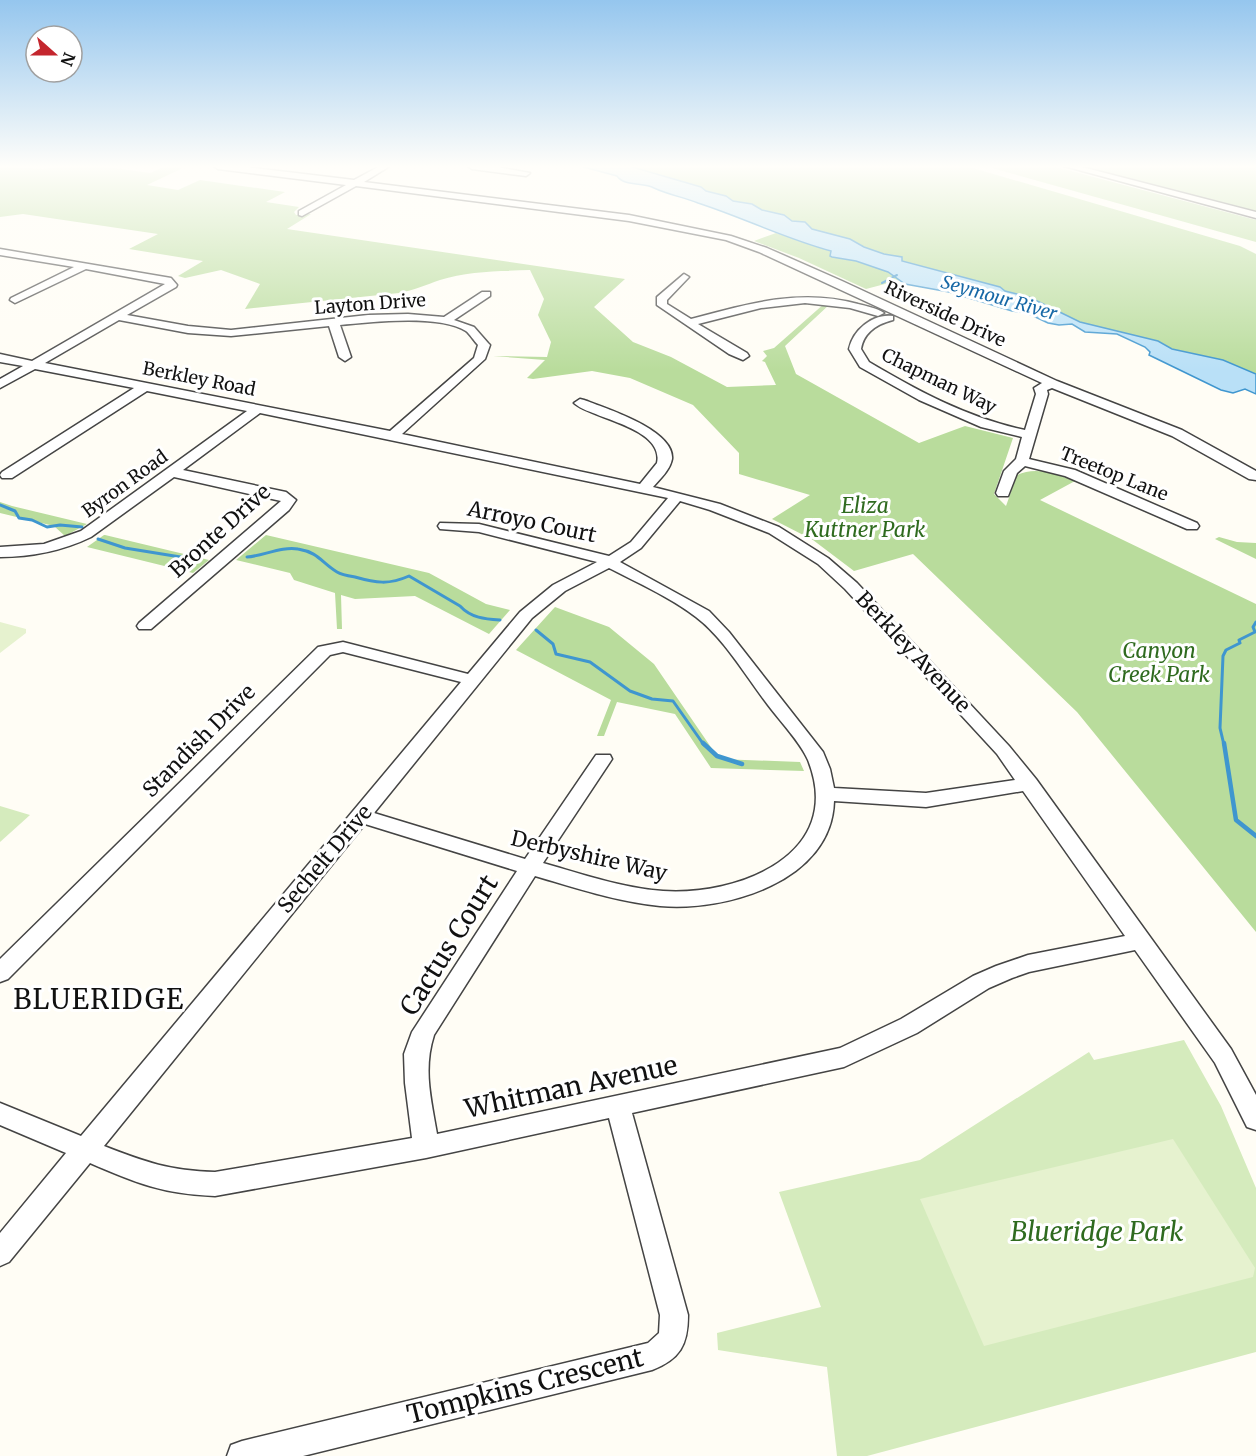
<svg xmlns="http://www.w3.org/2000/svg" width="1256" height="1456" font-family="Merriweather,serif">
	<rect width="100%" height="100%" fill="#fffdf5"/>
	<!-- green -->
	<g fill="#d5ebbd">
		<polygon points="0,806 30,815 0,842"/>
		<polygon points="1184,1040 1221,1106 1256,1188 1256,1352 867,1456 837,1456 827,1367 718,1350 717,1333 821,1307 779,1192 920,1160 1089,1052 1094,1060"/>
	</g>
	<!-- forest -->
	<g fill="#b9dc9c">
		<path d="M0,166L42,169L63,166H99L150,173L166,166H187L147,185L178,190L200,180L285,192L266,202L299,207L294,212L296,215L311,214L287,229L625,279L594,307L633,342L671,357L727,387L776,385L765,362L762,361L767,356L763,351L774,348L825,303L830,304L785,346L796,374L919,443L965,426L1013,438L994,494L1006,506L1017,475C1036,466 1056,474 1075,481L1040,500L1256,604V932L1077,712L913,554L854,571L813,540L772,519L810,495L739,474V453L693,405L630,378L592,371L533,379L527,378L545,360L493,356L547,357L551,342L538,315L544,299L530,270C501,271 468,271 440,280C426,285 414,290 399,293L245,309L260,284L221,270L185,278L178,276L203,261L129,249L158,234L23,214L0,217Z"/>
		<polygon points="629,166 966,166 1240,246 1256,254 1256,374 1223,360 1172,349 1158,341 1080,322 1029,297 1005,291 1000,287 906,262 902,261 902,257 884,254 864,247 850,239 812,229 805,222 792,221 762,210 752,204 733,201 726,196 706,191 701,187"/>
		<polygon points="985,166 1052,166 1256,220 1256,242"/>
		<polygon points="1077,166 1256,166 1256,212"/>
		<path d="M776,233C796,238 811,246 831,251L832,257L856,261L888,272L900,280L866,289L799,258L754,241Z"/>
		<polygon points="0,502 12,506 87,524 65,536 54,526 0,513"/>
		<polygon points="104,535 105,535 209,560 193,573 87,547"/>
		<polygon points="266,535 429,573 486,604 510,610 489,634 415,596 355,599 341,595 342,629 337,629 335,593 294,580 290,573 236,560"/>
		<polygon points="1219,537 1237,542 1256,543 1256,559 1215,539"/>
		<polygon points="555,607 609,627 654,664 719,759 800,762 804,771 711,768 675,714 617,702 604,736 597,736 611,700 516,650"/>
	</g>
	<!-- pitch -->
	<g fill="#e6f2cf">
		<polygon points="0,622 26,629 26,633 0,653"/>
		<polygon points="1173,1139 1255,1268 1253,1277 984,1346 920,1199"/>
	</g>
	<!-- water -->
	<path fill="#b9e0f7" stroke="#3f96cf" stroke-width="1.5" d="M580,166H629L701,187L706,191L726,196L733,201L752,204L762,210L784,215L792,221L805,222L812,229L850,239L864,247L884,254L902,257V261L1000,287L1005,291L1029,297L1080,322L1158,341L1172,349L1223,360L1256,374V394L1245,389L1233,393L1221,390L1149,355L1150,352L1145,347L1117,334L1085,332L1072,324L1059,325L1048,323L1027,313L1012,311L949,292L905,284L888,272L856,261L832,257L830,256L831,251C786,239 744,218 698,203C683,197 669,195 654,188C643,182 625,187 617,176Z"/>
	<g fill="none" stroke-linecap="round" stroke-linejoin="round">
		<!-- stream-far2 -->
		<polyline stroke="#3f96cf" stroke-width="2" points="882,283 897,275"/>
		<!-- stream-far1 -->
		<g stroke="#3f96cf" stroke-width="3">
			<polyline points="0,505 15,511 19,518 32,520 47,527 60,525 82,527"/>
			<polyline points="98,539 125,548 199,560"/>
			<path d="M247,557C263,556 282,546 298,549C318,552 322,563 337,572C342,575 349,576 355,577C376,583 389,585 409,576L460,606C471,618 485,619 500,620"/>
			<polyline points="536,630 553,644 556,654 590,662 630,691 652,699 673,701 704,745"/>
			<polyline points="1224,745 1220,728 1223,656 1226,650 1240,643 1239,640 1255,632 1253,627 1256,622"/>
		</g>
		<!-- stream -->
		<g stroke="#3f96cf" stroke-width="4.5">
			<polyline points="703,743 717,756 742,764"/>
			<polyline points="1224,743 1236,820 1256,836"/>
		</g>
		<!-- minor casing -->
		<g stroke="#444" stroke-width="3">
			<g id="minor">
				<path d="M214,166H238L354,180L380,166H390L364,182L629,215L731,236L767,248L842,281L1057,381L1182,430L1256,471V480L1249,479L1172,436L1052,388L1047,390L1048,394L1029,459L1075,470L1197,523L1199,526L1197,529H1187L1065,476L1025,466L1017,473L1008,496H998L996,493L1004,471L1016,459L1022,437L981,427L919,400L860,367L849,349C853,330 873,313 893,316V320C877,324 864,332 861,349L869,362C918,391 968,418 1025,430L1036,394L1034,388L1042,383L759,252L726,240L629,221L356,186L302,216L299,215V211L346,185L218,169Z"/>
				<polygon points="468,166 492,166 530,173 526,176 472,169"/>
				<polygon points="1064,166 1078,166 1256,212 1256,218"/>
				<path d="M0,249L171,278L177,285L176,287L127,315L188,326L231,330L368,315L408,314L444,317L482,292H490V296L454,320L474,327L488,343L490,345L485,359L402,434L640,484L657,463C665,427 589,418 574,403L580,399L584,400C605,408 675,430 672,459C670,470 660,479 653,487L720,504L779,527L828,558L857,583L1009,746L1036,779L1231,1049L1256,1095V1130L1247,1127L1215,1063L1135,950L1029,972L1012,978L989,988L917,1033L844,1067L632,1113L688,1315C688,1345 680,1359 652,1370L303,1456H227L231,1445L242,1441L648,1343L659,1333L660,1315L609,1118L426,1158L215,1196C163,1194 136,1183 90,1163L9,1262L0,1266V1233L66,1153L0,1125V1103L81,1136L461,682L343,652L330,655L8,979L0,982V959L318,647L343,642L468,674L520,612L553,585L597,562L479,532L440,529L438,526L440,523L479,524L609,556L631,542L668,498L260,413L183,470L286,492L296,500L289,510L151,629H139L137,626L139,623L281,501L174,477L91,537C62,551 32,557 0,557V547L44,544L81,531L247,411L147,391L12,478H2L0,475L2,472L134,388L35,369L0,388V379L23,366L0,362V354L32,361L165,284L86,269L15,303L10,300L11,298L74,267L0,255ZM119,320L188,333L231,336L329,326L339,357L345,361L351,357L340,325C371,322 439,314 466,331C470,334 474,341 478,345L474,358L390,431L45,363ZM680,501L710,510L769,533L818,564L845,589L997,754L1015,780L926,793L834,788L830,769L823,752L729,632L709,611L620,562L641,548ZM609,568C638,583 670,597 696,617C724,638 747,678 768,705C780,721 801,743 808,760C846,855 738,896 663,891C622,888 582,874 543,863L612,759L610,755H596L525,859L374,813L532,618L565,591ZM1023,791L1125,936L1028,955L996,966L973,976L901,1019L840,1048L437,1134C431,1099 423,1069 434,1035L535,876C576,888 618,902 660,906C726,912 832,881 834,801L926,807ZM365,824L517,871L412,1032L404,1054L405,1083L412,1138L215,1172C171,1171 145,1162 104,1146Z"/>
				<path d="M684,274L689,277L667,300V304L691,319C746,304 801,288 858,304C866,306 877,308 884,313L878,316L850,308L805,303L761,308L698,324L747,353L749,356L743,360L729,354L657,305V297Z"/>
			</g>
		</g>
		<!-- minor -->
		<use href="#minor" fill="#fff" fill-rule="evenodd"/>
	</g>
	<!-- sky -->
	<linearGradient id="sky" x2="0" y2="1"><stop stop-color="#95c6ee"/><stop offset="0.45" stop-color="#fffefa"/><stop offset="1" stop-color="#fffefa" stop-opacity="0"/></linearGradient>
	<rect width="1256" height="370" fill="url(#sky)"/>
	<g text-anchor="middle" stroke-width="6" stroke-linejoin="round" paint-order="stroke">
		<!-- far-water labels -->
		<g font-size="18" font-style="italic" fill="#1768a6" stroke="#fff">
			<text transform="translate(999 298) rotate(16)" y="6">Seymour River</text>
		</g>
		<!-- far-street labels -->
		<g font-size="18" fill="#111" stroke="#fff">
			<text transform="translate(370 304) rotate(-4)" y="6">Layton Drive</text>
			<text transform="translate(945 314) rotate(25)" y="6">Riverside Drive</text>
			<text transform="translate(199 379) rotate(11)" y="6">Berkley Road</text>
			<text transform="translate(939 381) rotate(26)" y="6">Chapman Way</text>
			<text transform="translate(1114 474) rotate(22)" y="6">Treetop Lane</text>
			<text transform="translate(125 484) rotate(-36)" y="6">Byron Road</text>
		</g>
		<!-- park labels -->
		<g font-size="21" font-style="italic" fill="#2f6b1f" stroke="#fff">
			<text x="865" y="513">Eliza<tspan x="865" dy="24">Kuttner Park</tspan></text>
			<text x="1159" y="658">Canyon<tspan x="1159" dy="24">Creek Park</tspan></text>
		</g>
		<!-- street labels -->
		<g font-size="21" fill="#111" stroke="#fff">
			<text transform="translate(532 522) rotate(12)" y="7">Arroyo Court</text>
			<text transform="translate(220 531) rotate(-42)" y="7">Bronte Drive</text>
			<text transform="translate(913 652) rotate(47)" y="7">Berkley Avenue</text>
			<text transform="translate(199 741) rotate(-45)" y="7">Standish Drive</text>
			<text transform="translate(589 856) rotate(13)" y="7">Derbyshire Way</text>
			<text transform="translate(325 859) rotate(-50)" y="7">Sechelt Drive</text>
		</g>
		<!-- near-street labels -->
		<g font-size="26" fill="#111" stroke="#fff">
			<text transform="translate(449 945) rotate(-58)" y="9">Cactus Court</text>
			<text transform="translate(571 1087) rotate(-12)" y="9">Whitman Avenue</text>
			<text transform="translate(525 1386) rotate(-14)" y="9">Tompkins Crescent</text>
		</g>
		<!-- near-park labels -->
		<g font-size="26" font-style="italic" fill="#2f6b1f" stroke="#fff">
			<text x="1097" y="1241">Blueridge Park</text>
		</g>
		<!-- near-neighbourhood labels -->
		<g font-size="27" letter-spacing="1.5" fill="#111" stroke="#fff">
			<text x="99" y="1009">BLUERIDGE</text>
		</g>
	</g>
	<!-- north arrow -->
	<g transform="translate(54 54) rotate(111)"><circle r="28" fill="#ffffff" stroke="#a0a0a0" stroke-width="1.5"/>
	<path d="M0-4.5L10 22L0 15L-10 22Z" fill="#c4262e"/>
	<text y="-9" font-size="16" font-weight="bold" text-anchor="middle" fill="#111111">N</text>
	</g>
</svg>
